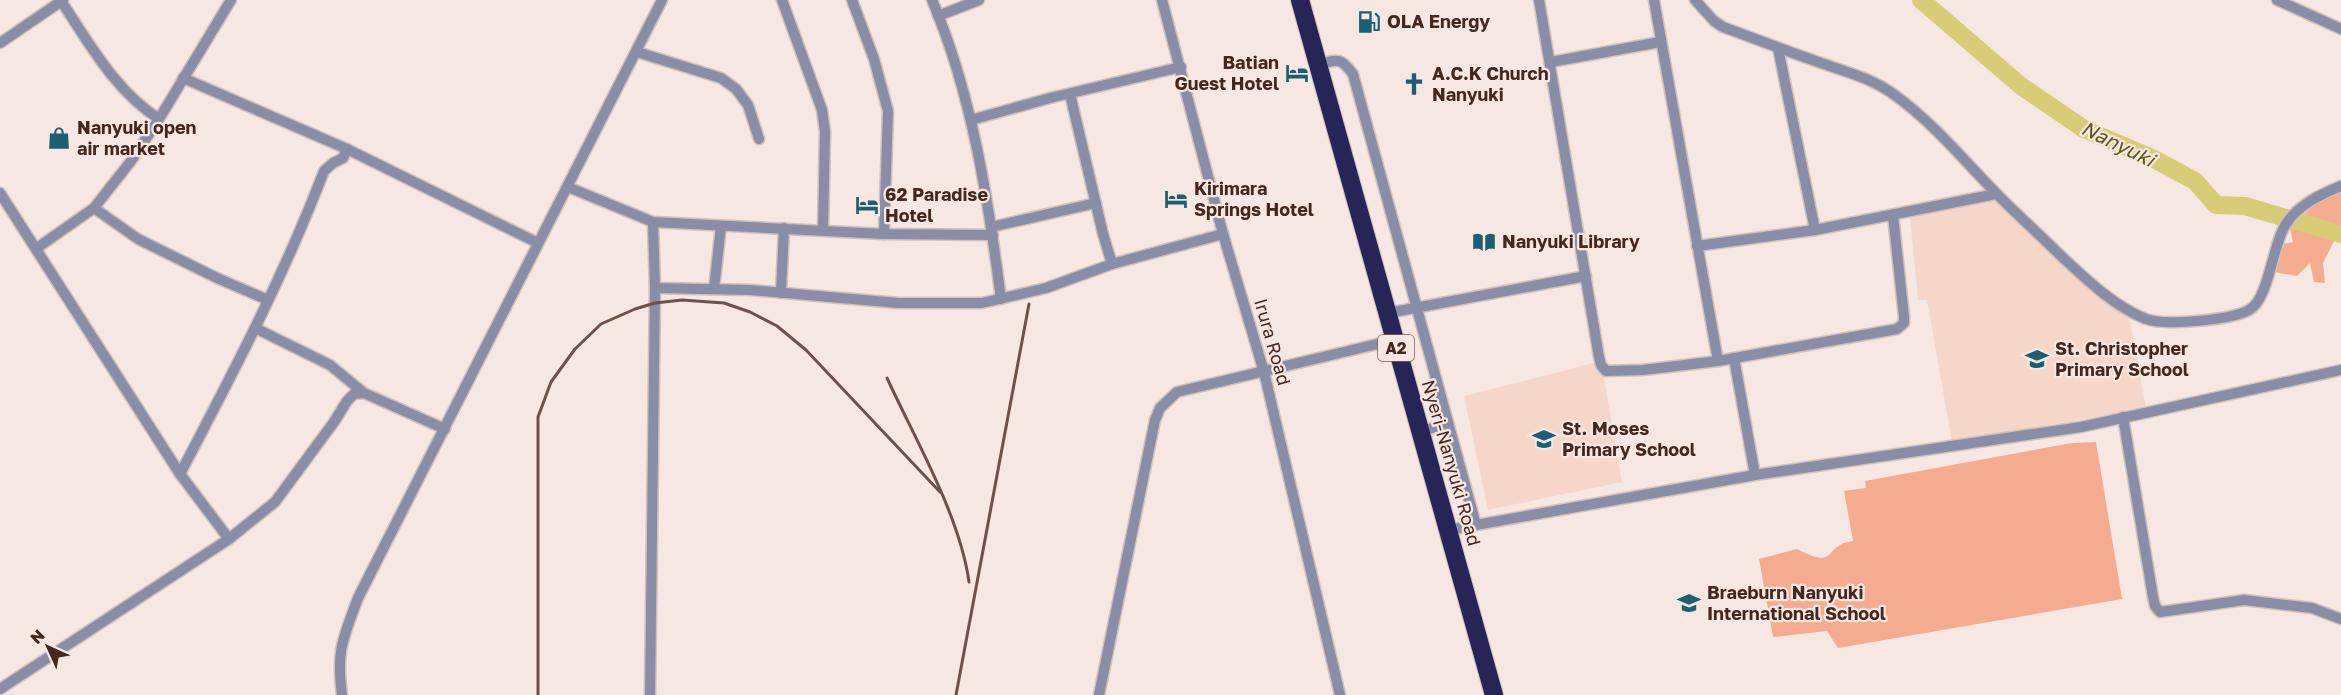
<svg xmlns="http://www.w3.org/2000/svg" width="2341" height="695" font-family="'Golos Text',sans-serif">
	<rect width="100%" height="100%" fill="#f6e7e2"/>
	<!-- built -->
	<g fill="#f7d6ca">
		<polygon points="2007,199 2081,271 2128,311 2146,408 1952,442 1927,300 1918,300 1910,216"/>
		<polygon points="1601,361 1622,482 1488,510 1464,396"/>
	</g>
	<!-- green -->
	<g fill="#f4ab90">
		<polygon points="2341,192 2341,236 2335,239 2323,263 2325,283 2314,282 2310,263 2297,276 2274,272 2284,244 2293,242 2290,228 2318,201"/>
		<path d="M2096,442L2122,599L1838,648L1827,631L1773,637L1759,559L1797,549C1839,571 1822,545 1853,541L1844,491L1866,488L1865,481L2072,443Z"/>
	</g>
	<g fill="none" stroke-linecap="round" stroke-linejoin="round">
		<!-- river -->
		<polyline stroke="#d8cc77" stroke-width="18" points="1921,0 2021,86 2084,129 2152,158 2195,181 2216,205 2245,206 2341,234"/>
		<!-- street casing -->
		<g stroke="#d2c1bb" stroke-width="13">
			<g id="street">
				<polyline points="782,0 822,110 825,132 823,230"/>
				<polyline points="852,0 874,59 888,111 884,234"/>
				<path d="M932,0C972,94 988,198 1001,299"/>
				<polyline points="1162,0 1223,234 1264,372 1340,695"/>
				<polyline points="1539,0 1599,357 1601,365 1606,371 1643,370 1718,361 1897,329 1904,323 1904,317 1893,215"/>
				<polyline points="1654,0 1718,361"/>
				<path d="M1695,0L1714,21L1723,27C1756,39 1789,52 1821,63C1847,72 1874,79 1896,96C1933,123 1962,158 1994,191C2015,213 2038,233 2059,254C2085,278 2113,306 2146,319C2165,326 2231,320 2249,310C2269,300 2273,242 2286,224C2298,205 2321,194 2341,186"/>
				<polyline points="2277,0 2341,29"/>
				<path d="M61,1C90,44 115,91 159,119"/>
				<polyline points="938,16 979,0"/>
				<polyline points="0,43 63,0"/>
				<polyline points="1778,48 1815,230"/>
				<polyline points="637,52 721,78 736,89 748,105 759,139"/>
				<polyline points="1551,62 1660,42"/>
				<path d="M1318,65C1338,59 1340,57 1353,74L1476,525"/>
				<polyline points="183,78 347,149 538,243"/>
				<polyline points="1070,94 1103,234 1112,264 1223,234"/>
				<polyline points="971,120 1050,98 1181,67"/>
				<polyline points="568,187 653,222 884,234 993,235"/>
				<polyline points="0,193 180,474 229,539"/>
				<polyline points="94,208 138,239 217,278 268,300"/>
				<polyline points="991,227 1096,203"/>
				<polyline points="1697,246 1815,230 1996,194"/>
				<polyline points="37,248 94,208 131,161 159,119 231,0"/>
				<polyline points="655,288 750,290 898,303 982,303 1046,288 1112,264"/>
				<polyline points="714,289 721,226"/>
				<polyline points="781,293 784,228"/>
				<polyline points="1388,313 1586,276"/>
				<polyline points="255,328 330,365 364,393"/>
				<polyline points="1734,358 1755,475"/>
				<polyline points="2123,417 2153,597 2155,606 2160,612 2244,600 2312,608 2341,619"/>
				<polyline points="1421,431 1447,424"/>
				<path d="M180,474C232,375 284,276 324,171L333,163L343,158L347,149"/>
				<polyline points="1448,530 1755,475 2081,427 2341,370"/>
				<polyline points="0,689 229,539 275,502 334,422 347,401 354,394 364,393 445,429"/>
				<path d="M342,695C336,650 343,639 358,598L662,0"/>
				<polyline points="650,695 655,288 653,222"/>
				<polyline points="1099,695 1155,420 1160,408 1177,392 1394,340"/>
			</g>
		</g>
		<!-- highway casing -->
		<g stroke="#d2c1bb" stroke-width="20">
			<polyline id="highway" points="1300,0 1494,695"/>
		</g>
		<!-- street -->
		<use href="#street" stroke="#8a8da8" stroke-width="10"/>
		<!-- highway -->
		<use href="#highway" stroke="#272558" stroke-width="18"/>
		<!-- rail -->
		<g stroke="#6c524a" stroke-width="3">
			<path d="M887,378C915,439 960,516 969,582"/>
			<polyline points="538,695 538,417 551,382 575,349 601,324 635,309 655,303 682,300 724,303 750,312 777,326 806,350 940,492"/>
			<polyline points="956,695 1029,304"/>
		</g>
	</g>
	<!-- icons -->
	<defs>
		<g id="fuel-bare" transform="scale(1.8)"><path d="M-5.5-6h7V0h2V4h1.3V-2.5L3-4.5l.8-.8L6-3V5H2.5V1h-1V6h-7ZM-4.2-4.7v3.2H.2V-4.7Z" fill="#1c5f72" stroke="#f6e7e2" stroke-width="2.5" paint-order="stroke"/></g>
		<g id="hotel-bare" transform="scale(1.8)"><path d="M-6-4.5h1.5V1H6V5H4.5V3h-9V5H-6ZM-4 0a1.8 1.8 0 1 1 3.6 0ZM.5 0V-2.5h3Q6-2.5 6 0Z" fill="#1c5f72" stroke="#f6e7e2" stroke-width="2.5" paint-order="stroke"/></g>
		<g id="church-bare" transform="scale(1.8)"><path d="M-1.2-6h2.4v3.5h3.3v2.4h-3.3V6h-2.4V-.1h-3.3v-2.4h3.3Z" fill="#1c5f72" stroke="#f6e7e2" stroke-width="2.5" paint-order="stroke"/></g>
		<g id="shop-bare" transform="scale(1.8)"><path d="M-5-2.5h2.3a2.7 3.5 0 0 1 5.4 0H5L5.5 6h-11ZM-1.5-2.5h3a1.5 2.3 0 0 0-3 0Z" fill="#1c5f72" stroke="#f6e7e2" stroke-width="2.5" paint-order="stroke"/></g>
		<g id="library-bare" transform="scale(1.8)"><path d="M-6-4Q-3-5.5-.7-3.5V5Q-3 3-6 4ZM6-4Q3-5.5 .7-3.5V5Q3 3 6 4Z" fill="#1c5f72" stroke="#f6e7e2" stroke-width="2.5" paint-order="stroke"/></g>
		<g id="school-bare" transform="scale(1.8)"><path d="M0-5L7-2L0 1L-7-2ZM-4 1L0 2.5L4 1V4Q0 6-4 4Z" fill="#1c5f72" stroke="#f6e7e2" stroke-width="2.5" paint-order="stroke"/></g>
	</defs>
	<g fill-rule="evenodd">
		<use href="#fuel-bare" x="1369" y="22"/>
		<use href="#hotel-bare" x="1297" y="73"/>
		<use href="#church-bare" x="1414" y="84"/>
		<use href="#shop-bare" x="59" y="138"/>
		<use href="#hotel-bare" x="1176" y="199"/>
		<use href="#hotel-bare" x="867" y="205"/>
		<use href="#library-bare" x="1484" y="242"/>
		<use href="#school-bare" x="2037" y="359"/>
		<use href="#school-bare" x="1544" y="439"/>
		<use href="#school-bare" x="1689" y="603"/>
	</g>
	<g text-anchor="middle" stroke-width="4.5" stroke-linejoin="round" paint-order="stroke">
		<!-- shield labels -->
		<rect fill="#f6e7e2" stroke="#796159" stroke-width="1.5" x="1378" y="335" width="36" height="26" rx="4.5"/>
		<g font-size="16" font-weight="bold" fill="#44281e">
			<text x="1396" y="354">A2</text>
		</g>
		<!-- poi labels -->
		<g font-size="18" font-weight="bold" fill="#44281e" stroke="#f6e7e2" text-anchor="start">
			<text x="1387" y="28">OLA Energy</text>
			<text x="1279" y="69" text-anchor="end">Batian<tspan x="1279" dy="21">Guest Hotel</tspan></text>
			<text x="1432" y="80">A.C.K Church<tspan x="1432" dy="21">Nanyuki</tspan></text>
			<text x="77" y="134">Nanyuki open<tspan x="77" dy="21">air market</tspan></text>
			<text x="1194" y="195">Kirimara<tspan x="1194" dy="21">Springs Hotel</tspan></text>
			<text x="885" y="201">62 Paradise<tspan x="885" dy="21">Hotel</tspan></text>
			<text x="1502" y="248">Nanyuki Library</text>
			<text x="2055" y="355">St. Christopher<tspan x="2055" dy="21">Primary School</tspan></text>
			<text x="1562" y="435">St. Moses<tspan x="1562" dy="21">Primary School</tspan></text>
			<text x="1707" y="599">Braeburn Nanyuki<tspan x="1707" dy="21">International School</tspan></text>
		</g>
		<!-- street labels -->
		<g font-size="18" fill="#44281e" stroke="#f6e7e2">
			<text transform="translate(1272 342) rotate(74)" y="6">Irura Road</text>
			<text transform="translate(1451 463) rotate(74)" y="6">Nyeri-Nanyuki Road</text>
		</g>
		<!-- water labels -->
		<g font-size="20" font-style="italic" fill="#605717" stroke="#f6e7e2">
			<text transform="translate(2118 144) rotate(26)" y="7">Nanyuki</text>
		</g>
	</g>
	<!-- north arrow -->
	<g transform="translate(48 647) rotate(315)" stroke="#f6e7e2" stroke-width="4.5" paint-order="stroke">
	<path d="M0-4.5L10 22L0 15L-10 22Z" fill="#44281e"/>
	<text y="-9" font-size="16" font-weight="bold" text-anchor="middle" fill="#44281e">N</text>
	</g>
</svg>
